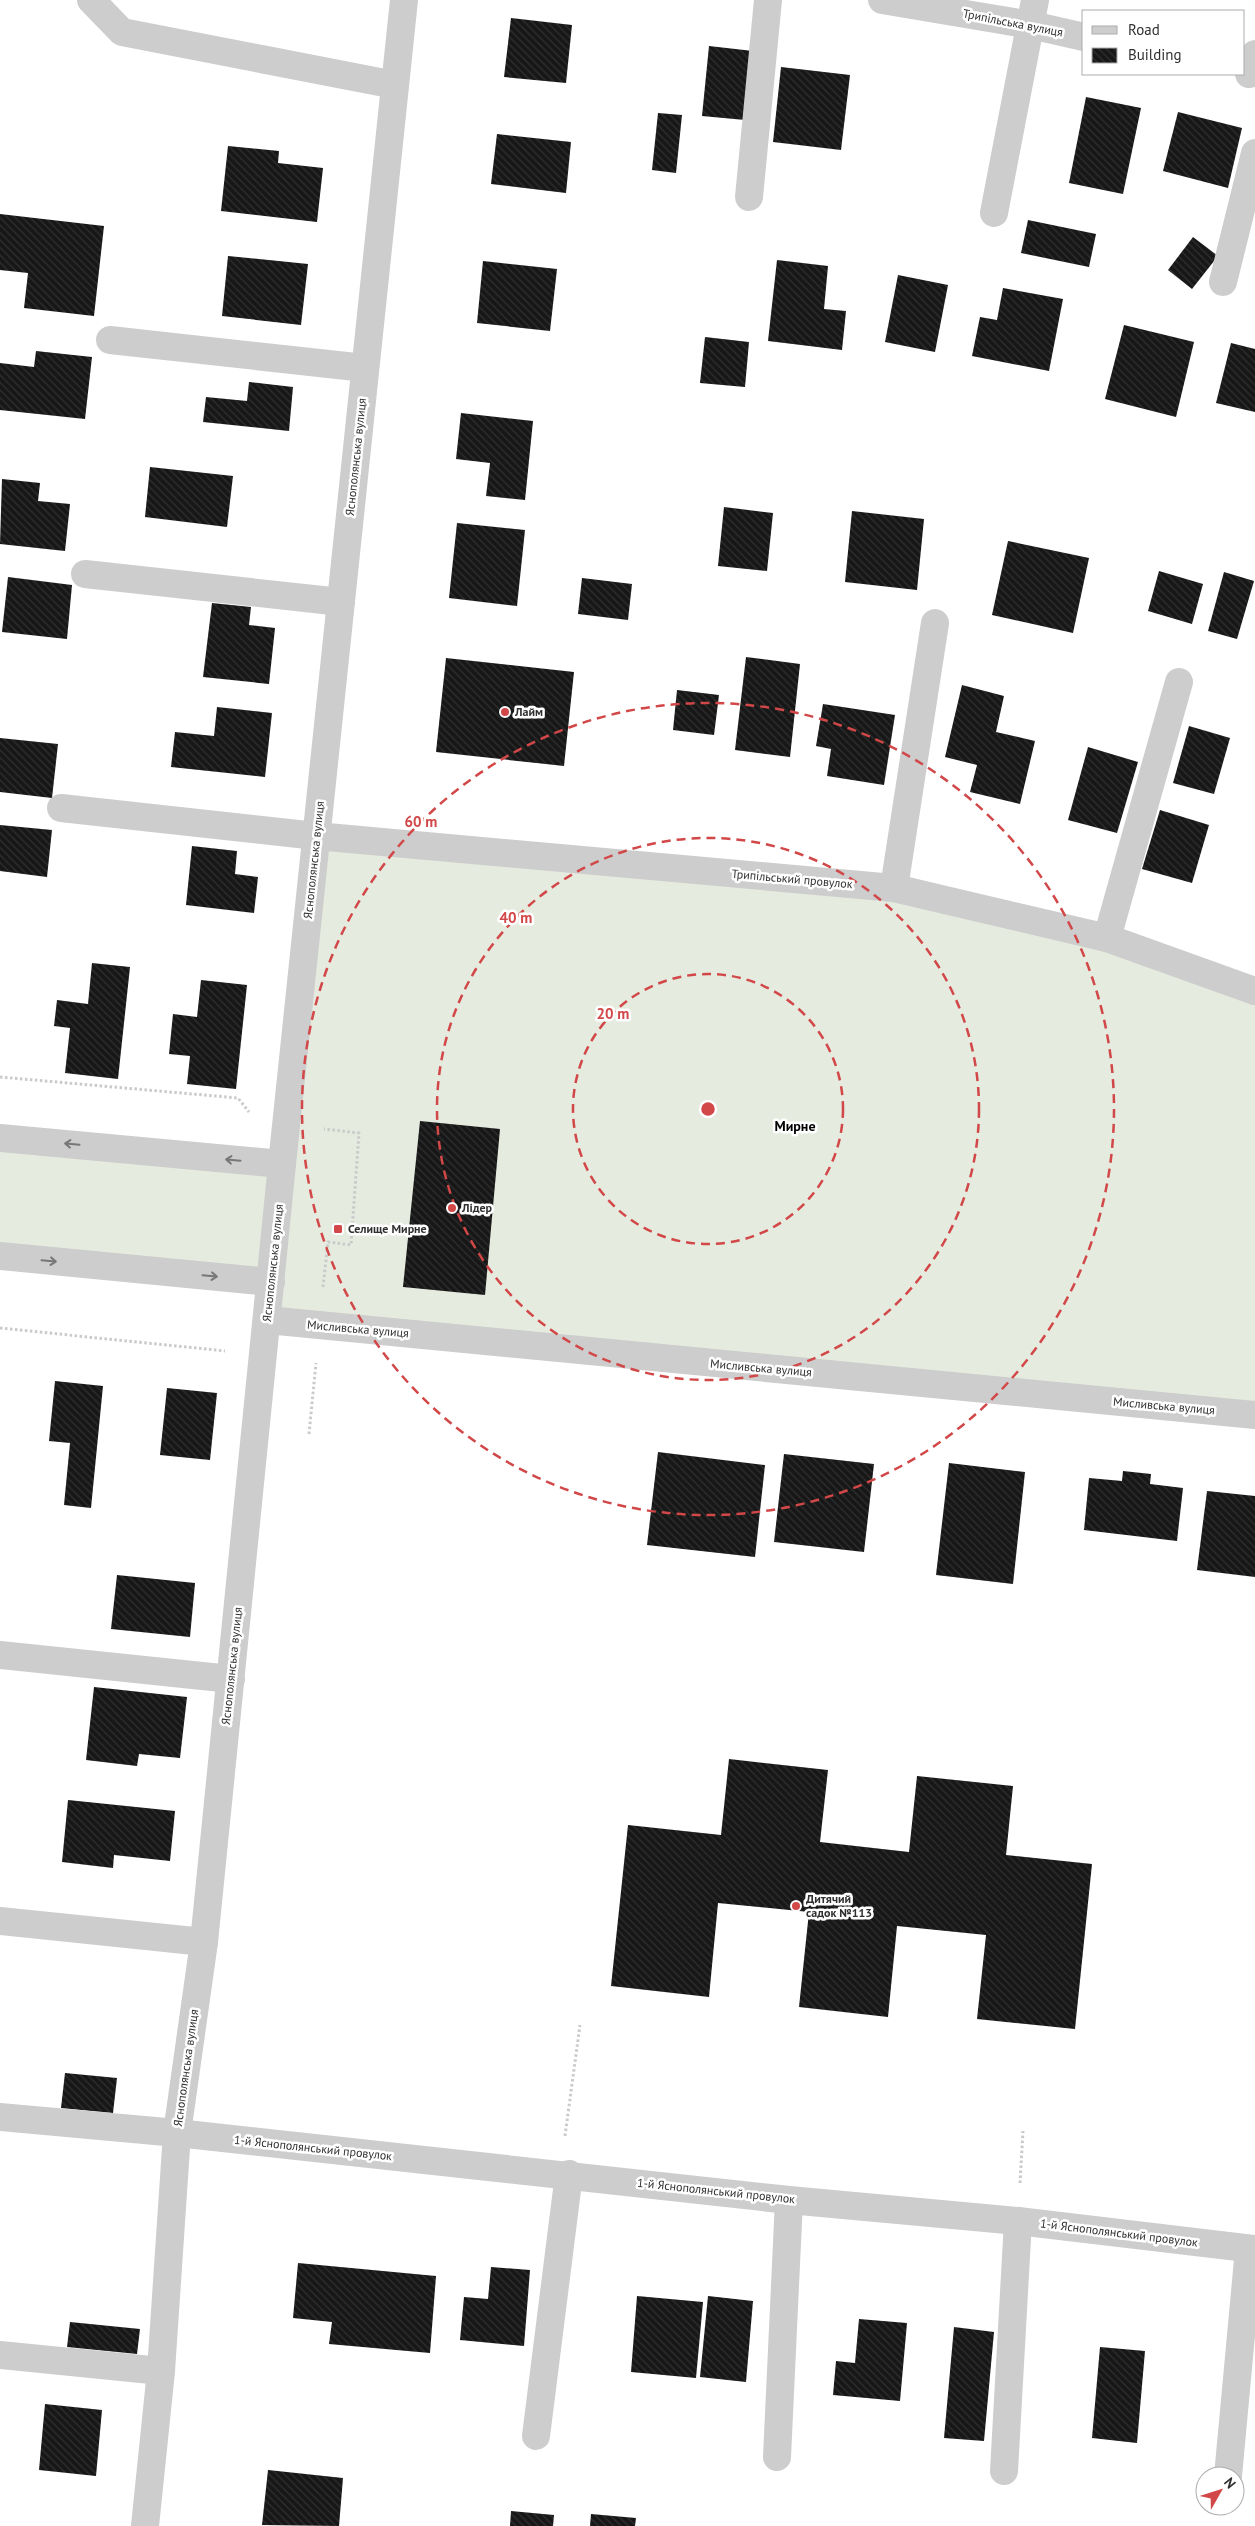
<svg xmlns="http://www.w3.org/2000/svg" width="1255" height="2526" font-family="'PT Sans',sans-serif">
	<defs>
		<pattern id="building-back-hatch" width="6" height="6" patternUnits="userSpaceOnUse" patternTransform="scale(1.25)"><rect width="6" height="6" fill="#171717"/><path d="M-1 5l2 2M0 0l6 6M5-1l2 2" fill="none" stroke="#303030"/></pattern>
	</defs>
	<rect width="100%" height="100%" fill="#fff"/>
	<!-- grass -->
	<polygon fill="#e5ebdf" points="316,836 894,888 1255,991 1255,1415 267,1320 271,1282 0,1256 0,1138 282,1164"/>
	<!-- building -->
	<g fill="url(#building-back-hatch)">
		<polygon points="511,18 572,25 566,83 504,77"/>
		<polygon points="709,46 753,51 745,120 702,116"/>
		<polygon points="781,67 850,75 841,150 773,142"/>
		<polygon points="1086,97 1141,108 1123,194 1069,183"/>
		<polygon points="1178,112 1242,128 1228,188 1163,171"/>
		<polygon points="658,113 682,115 676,173 652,170"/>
		<polygon points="497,134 571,142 566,193 491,184"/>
		<polygon points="228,146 279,151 278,163 323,168 317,222 221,211"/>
		<polygon points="0,214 104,226 94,316 24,308 28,273 0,270"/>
		<polygon points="1028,220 1096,234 1089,267 1021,253"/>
		<polygon points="1193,237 1218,256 1192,289 1168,270"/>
		<polygon points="228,256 308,264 301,325 222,316"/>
		<polygon points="777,260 828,266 824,309 846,311 842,350 768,341"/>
		<polygon points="483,261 557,269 550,331 477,323"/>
		<polygon points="898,275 948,285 935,352 885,342"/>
		<polygon points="1003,288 1063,299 1049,371 972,356 980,317 997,320"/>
		<polygon points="1124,325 1194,342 1176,417 1105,399"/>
		<polygon points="705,337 749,342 745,387 700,383"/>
		<polygon points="1231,343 1255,349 1255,412 1216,403"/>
		<polygon points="36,351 92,357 85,419 0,410 0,363 34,367"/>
		<polygon points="249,382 293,387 289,431 203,422 206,397 247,401"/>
		<polygon points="461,413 533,421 525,500 486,496 490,463 456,459"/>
		<polygon points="150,467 233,476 227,527 145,517"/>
		<polygon points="2,479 40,483 38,501 70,504 65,551 0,544"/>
		<polygon points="724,507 773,513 767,571 718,566"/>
		<polygon points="852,511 924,519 917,590 845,582"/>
		<polygon points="457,523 525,530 517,606 449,598"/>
		<polygon points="1008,541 1089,558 1073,633 992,615"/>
		<polygon points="1159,571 1203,584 1192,624 1148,611"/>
		<polygon points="1224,572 1254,581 1237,639 1208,631"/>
		<polygon points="8,577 72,585 67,639 2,632"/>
		<polygon points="582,578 632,584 628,620 578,614"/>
		<polygon points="212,603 251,607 249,625 275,628 269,684 203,677"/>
		<polygon points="746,657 800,664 790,757 735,750"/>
		<polygon points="446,658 574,672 564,766 436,752"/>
		<polygon points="962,685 1004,696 996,732 1035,741 1020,804 970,792 977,765 945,757"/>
		<polygon points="677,690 719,695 714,735 673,730"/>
		<polygon points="823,704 895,715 884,785 827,776 831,749 816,746"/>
		<polygon points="217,707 272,713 265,777 171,767 175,732 214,736"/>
		<polygon points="1189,726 1230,738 1214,794 1173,783"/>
		<polygon points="0,738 58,744 52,798 0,792"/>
		<polygon points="1088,747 1138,762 1117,833 1068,820"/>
		<polygon points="1160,810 1209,825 1192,883 1142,869"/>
		<polygon points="0,825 52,830 47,877 0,871"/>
		<polygon points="192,846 237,851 235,874 258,877 254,913 186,905"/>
		<polygon points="92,963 130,967 118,1079 65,1073 70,1028 54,1026 57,1000 88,1004"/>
		<polygon points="201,980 247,985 236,1089 187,1084 190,1056 169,1054 173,1014 197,1017"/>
		<polygon points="420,1121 500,1129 485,1295 403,1287"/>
		<polygon points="55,1381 103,1386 91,1508 64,1505 70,1443 49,1441"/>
		<polygon points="167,1388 217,1393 210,1460 160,1455"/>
		<polygon points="658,1452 765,1465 755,1557 647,1545"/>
		<polygon points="784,1454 874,1464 864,1552 774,1542"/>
		<polygon points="949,1463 1025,1472 1013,1584 936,1575"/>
		<polygon points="1123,1471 1151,1474 1150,1484 1183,1488 1177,1541 1084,1530 1089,1478 1122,1481"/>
		<polygon points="1207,1491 1255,1496 1255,1577 1197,1570"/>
		<polygon points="117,1575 195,1583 190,1637 111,1629"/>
		<polygon points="94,1687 187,1697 180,1758 139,1754 137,1766 86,1760"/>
		<polygon points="729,1759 828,1770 820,1842 909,1852 917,1776 1013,1786 1006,1855 1092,1864 1075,2029 977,2019 986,1935 897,1926 888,2017 799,2007 809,1912 718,1903 709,1997 611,1986 628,1825 721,1835"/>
		<polygon points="68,1800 175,1811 170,1861 114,1855 113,1868 62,1862"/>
		<polygon points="65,2073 117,2078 113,2113 61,2108"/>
		<polygon points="298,2263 436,2276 430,2353 329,2344 332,2322 293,2318"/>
		<polygon points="491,2267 530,2270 524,2346 460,2340 464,2297 488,2299"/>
		<polygon points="637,2296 703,2302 696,2378 631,2372"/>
		<polygon points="708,2296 753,2301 746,2382 700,2377"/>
		<polygon points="859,2319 907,2323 900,2401 833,2395 836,2361 855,2363"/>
		<polygon points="70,2322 140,2329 137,2354 67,2347"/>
		<polygon points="954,2327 994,2332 984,2441 944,2438"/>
		<polygon points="1100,2347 1145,2351 1137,2443 1092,2438"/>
		<polygon points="45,2404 102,2410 96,2476 39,2470"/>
		<polygon points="268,2470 343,2478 339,2526 262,2525"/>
		<polygon points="511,2511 554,2515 553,2526 510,2526"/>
		<polygon points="591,2514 636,2518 635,2526 590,2526"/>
	</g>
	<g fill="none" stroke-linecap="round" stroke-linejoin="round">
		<!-- path -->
		<g stroke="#cacaca" stroke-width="3" stroke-dasharray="2.5 2.5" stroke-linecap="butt">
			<polyline points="0,1077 238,1098 249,1112"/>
			<polyline points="323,1287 328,1242 351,1245 359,1133 324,1129"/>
			<polyline points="0,1328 225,1351"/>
			<polyline points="309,1434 316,1363"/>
			<polyline points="565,2136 580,2025"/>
			<polyline points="1020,2183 1023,2131"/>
		</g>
		<!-- minor -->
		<g stroke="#cdcdcd" stroke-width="28">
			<polyline points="91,0 122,32 395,85"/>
			<polyline points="882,0 1031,25 1084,37"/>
			<polyline points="1249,74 1255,54"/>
			<polyline points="749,197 768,0"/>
			<polyline points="994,213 1035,0"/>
			<polyline points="1223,282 1255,153"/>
			<polyline points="110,340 365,368"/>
			<polyline points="85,574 341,602"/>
			<polyline points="61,808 316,836 894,888 1107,938 1255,991"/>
			<polyline points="894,888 935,623"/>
			<polyline points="1107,938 1179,682"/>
			<polyline points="0,1138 282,1164"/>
			<polyline points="0,1256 271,1282"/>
			<polyline points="267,1320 1255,1415"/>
			<polyline points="0,1655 231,1679"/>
			<polyline points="0,1921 204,1942"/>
			<polyline points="0,2117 177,2133 789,2200 1018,2221 1255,2249"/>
			<polyline points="0,2355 161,2371"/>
			<polyline points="536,2436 569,2174"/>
			<polyline points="777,2457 789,2200"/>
			<polyline points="1004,2471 1018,2221"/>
			<polyline points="1228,2476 1249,2249"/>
			<polyline points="145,2526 161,2371 177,2133 204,1942 282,1164 404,0"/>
		</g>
	</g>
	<!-- one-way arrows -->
	<defs><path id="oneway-shaft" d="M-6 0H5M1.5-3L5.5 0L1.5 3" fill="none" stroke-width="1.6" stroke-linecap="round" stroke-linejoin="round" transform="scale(1.25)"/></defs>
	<g stroke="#777">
		<use href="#oneway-shaft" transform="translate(72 1144) rotate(-175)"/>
		<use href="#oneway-shaft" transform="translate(233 1160) rotate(-175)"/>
		<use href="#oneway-shaft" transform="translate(49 1261) rotate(5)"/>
		<use href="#oneway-shaft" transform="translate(210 1276) rotate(5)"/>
	</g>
	<!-- distance rings -->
	<g fill="none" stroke="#d24748" stroke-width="2.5" stroke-dasharray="9 6">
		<circle cx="708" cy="1109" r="135"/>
		<circle cx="708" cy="1109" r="271"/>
		<circle cx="708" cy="1109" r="406"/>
	</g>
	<!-- markers -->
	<g fill="#d24748" stroke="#fff" stroke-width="2">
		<circle cx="505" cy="712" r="5"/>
		<circle cx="452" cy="1208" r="5"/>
		<rect x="333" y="1224" width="10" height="10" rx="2.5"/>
		<circle cx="796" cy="1906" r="5"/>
	</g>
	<g text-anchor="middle" stroke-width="5" stroke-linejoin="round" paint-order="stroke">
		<!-- street labels -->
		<g font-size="12" fill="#303030" stroke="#fff">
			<text transform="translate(1013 23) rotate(11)" y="4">Трипільська вулиця</text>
			<text transform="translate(356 457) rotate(-84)" y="4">Яснополянська вулиця</text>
			<text transform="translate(314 860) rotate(-84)" y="4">Яснополянська вулиця</text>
			<text transform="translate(792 879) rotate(5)" y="4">Трипільський провулок</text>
			<text transform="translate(273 1263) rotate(-84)" y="4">Яснополянська вулиця</text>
			<text transform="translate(358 1329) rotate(5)" y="4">Мисливська вулиця</text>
			<text transform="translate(761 1368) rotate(5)" y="4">Мисливська вулиця</text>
			<text transform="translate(1164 1406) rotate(5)" y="4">Мисливська вулиця</text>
			<text transform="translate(232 1666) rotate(-84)" y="4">Яснополянська вулиця</text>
			<text transform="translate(186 2068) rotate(-82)" y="4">Яснополянська вулиця</text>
			<text transform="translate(313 2148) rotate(6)" y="4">1-й Яснополянський провулок</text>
			<text transform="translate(716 2191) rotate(6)" y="4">1-й Яснополянський провулок</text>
			<text transform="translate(1119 2233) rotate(7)" y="4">1-й Яснополянський провулок</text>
		</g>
		<!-- poi labels -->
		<g font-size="12" font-weight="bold" fill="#303030" stroke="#fff" text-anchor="start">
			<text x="515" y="716">Лайм</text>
			<text x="462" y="1212">Лідер</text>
			<text x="348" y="1233">Селище Мирне</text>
			<text x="806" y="1903">Дитячий<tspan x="806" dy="14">садок №113</tspan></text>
		</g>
		<!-- neighbourhood labels -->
		<g font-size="14" font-weight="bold" fill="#000" stroke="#fff">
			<text x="795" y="1131">Мирне</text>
		</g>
	</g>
	<circle cx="708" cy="1109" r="8" fill="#d24748" stroke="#fff" stroke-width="2.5"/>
	<g font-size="15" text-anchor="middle" font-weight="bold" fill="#d24748" stroke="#fff" stroke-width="5" stroke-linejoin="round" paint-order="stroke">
		<text x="421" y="827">60 m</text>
		<text x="516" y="923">40 m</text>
		<text x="613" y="1019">20 m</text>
	</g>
	<!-- legend -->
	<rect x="1082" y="10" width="162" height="65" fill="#ffffff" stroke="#acacac"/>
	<rect x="1092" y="26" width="25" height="8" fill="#cdcdcd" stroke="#acacac"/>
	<text x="1128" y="35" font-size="15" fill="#303030">Road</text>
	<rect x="1092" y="48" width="25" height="15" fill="url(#building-back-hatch)" stroke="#acacac"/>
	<text x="1128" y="60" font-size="15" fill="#303030">Building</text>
	<!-- north arrow -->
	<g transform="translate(1220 2491) rotate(51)"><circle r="24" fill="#ffffff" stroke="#acacac"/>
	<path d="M0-4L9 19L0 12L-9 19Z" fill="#d24748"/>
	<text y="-8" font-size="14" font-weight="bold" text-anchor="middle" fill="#303030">N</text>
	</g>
</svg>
